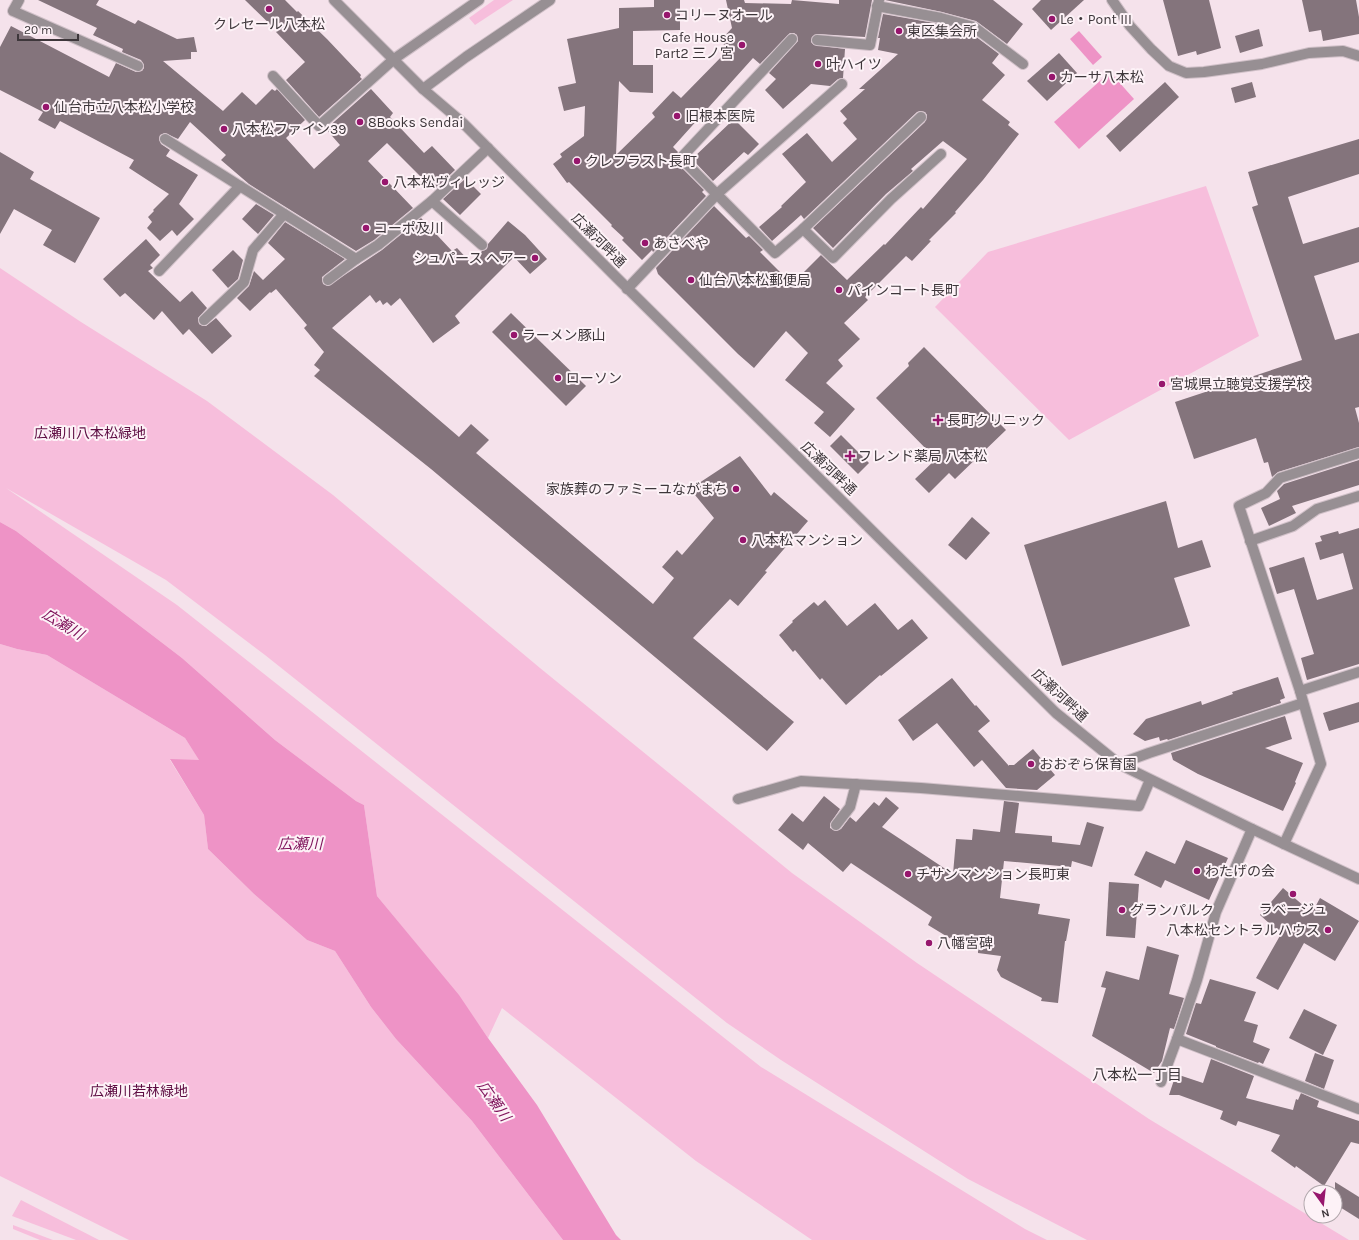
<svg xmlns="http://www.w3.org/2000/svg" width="1359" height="1240" font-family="Karla,'Noto Sans JP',sans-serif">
	<rect width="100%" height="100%" fill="#f5e2eb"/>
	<!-- green -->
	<g fill="#f7bedc">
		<polygon points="494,0 513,0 475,25 469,18"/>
		<polygon points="1206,186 1259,336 1069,440 935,307 988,252"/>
		<polygon points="0,268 81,322 207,401 333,495 540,668 792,873 917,963 1149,1119 1349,1240 1087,1240 968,1179 781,1060 727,1023 265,655 166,580 6,488 177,605 761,1067 1025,1229 1047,1240 812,1240 696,1161 502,1008 488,1038 458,995 377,896 364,805 356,801 275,740 182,658 16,531 0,522"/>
		<polygon points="0,644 17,649 47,655 185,738 200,761 170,760 204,815 208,849 254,894 307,940 335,951 371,1007 396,1039 472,1121 563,1240 129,1240 0,1176"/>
		<polygon points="21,1200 99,1240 76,1240 12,1216"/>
		<polygon points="13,1225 53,1240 40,1240 13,1229"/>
	</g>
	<!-- water -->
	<g fill="#ee93c6">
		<polygon points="1079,31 1102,57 1093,65 1070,39"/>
		<polygon points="1110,72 1134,99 1079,149 1054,122"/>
		<polygon points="0,522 16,531 182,658 275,740 356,801 364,805 377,896 459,995 488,1038 537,1105 616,1235 621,1240 563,1240 472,1121 396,1039 371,1007 335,951 307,940 254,894 208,849 204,815 170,759 199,760 185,738 47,655 17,649 0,644"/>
	</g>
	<!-- building -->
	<g fill="#84747c">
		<polygon points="38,0 99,0 96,5 135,24 138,20 177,39 194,37 197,52 191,52 191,59 163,61 223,111 242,92 256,105 272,89 275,91 277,89 305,120 286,138 314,169 340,145 326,129 371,89 393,113 390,117 424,153 432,146 455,170 434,190 387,143 368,161 413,208 374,240 356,251 249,184 221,160 226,155 190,122 178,139 165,133 160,135 159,139 161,144 170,150 166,156 198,175 179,204 194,219 177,236 172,230 160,241 147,228 152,222 148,217 154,211 153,210 169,194 129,168 134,160 60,121 55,129 38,120 43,112 0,90 0,47 11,26 109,77 116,63 136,72 142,71 144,68 144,65 141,60 122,52 123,49 93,35 97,28"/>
		<polygon points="245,0 285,0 297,12 298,11 327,39 361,75 360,77 362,79 319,117 286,80 305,62 276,32 277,31"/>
		<polygon points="654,0 680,0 680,30 633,31 633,65 653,65 653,93 630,92 619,81 616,155 655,117 652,113 673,91 681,98 729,49 720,41 732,28 726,0 744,0 745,3 791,4 792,0 839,4 839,0 872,0 865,37 818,34 812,37 811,42 814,45 845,49 843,78 838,79 830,86 811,84 783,109 765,90 776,79 769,73 798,41 797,35 794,33 790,33 760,64 753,58 673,147 678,152 675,157 676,162 704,190 702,192 706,196 653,252 652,250 642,260 622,240 624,238 611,226 612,225 569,182 567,183 553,164 562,157 560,154 584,136 585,106 564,111 558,87 576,83 567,39 619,28 619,8 654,7"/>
		<polygon points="885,0 993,0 1023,24 1007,44 976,21 942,12"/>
		<polygon points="1041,0 1084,0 1051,30 1032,9"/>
		<polygon points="1163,0 1209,0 1221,48 1197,55 1196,51 1178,56"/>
		<polygon points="1302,0 1356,0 1359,17 1359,34 1323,41 1321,30 1309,32"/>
		<polygon points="883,14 940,24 971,33 999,54 992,63 1005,75 982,100 1010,122 1008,125 1019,134 983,180 955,212 956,213 929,240 931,241 912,261 906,256 865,297 868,300 844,323 860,339 838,360 843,366 826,383 855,409 830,437 814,423 824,412 785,380 808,353 786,331 754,368 738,354 658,274 656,268 714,206 746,238 749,236 763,250 760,252 792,284 821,255 847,280 884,244 885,245 921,207 923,209 967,159 943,141 911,169 913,171 886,194 833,248 813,228 925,122 927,115 925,112 920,111 917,112 804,219 801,215 772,241 759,227 782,207 781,206 806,182 782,154 807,133 832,162 857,139 843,123 847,119 840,111 865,89 859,89 898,54 878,50 880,38 878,38"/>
		<polygon points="1259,29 1263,46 1240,53 1235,36"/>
		<polygon points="1059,53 1077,73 1047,101 1027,81"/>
		<polygon points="1165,82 1179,97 1120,152 1106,136"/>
		<polygon points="1252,82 1256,97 1235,103 1231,88"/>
		<polygon points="734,119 759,144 748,155 744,152 713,181 692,159"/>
		<polygon points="1359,139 1359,174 1288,197 1303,244 1359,227 1359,262 1314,276 1335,340 1359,333 1359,407 1355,408 1359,423 1359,447 1278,472 1272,477 1268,462 1264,463 1256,438 1194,459 1175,402 1302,360 1252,207 1258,205 1248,172"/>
		<polygon points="0,152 34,172 30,179 100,218 75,263 43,245 52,230 14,209 0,234"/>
		<polygon points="465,179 466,181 467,180 481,194 460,215 443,199"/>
		<polygon points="256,204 274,215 258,234 242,219"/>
		<polygon points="421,218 452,251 457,248 472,264 482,251 487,249 488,244 508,221 525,235 547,259 530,274 514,257 455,316 460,323 433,343 400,298 391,306 387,302 383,305 380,300 376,303 370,295 332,328 459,437 471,424 489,440 476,453 653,604 674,578 662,567 677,550 682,555 714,518 690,489 740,456 771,496 774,492 808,521 765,571 767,572 738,606 730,599 693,638 794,722 767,751 431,469 314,376 320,370 314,365 324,352 304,328 307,325 276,289 271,293 270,292 250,311 237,298 249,286 254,271 263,280 285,259 268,243 285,222 345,259 322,277 323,284 328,286 382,250"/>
		<polygon points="146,239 160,255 150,265 153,268 148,271 180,302 192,291 207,308 198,318 199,324 203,326 206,326 216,318 232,336 212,354 189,329 183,335 162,311 154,320 125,293 120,297 103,279"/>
		<polygon points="233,250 243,260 238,279 228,288 212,270"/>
		<polygon points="511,313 586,386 566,406 492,332"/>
		<polygon points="924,347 1006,430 955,479 949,473 929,493 915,479 936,459 876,398 909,366 908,363"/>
		<polygon points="841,435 869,463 858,474 830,446"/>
		<polygon points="1359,460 1359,485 1292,506 1296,513 1269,526 1261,508 1280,499 1277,491 1284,484"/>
		<polygon points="1166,501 1178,548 1202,540 1211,567 1174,578 1190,626 1062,666 1024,545"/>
		<polygon points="972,517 990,533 966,560 948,545"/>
		<polygon points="1359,528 1359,664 1307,680 1301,658 1314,654 1294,589 1277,594 1269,568 1304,557 1317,600 1353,589 1343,553 1320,560 1315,543 1322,541 1320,536 1338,531 1339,534"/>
		<polygon points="825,600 847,626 875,603 898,630 912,619 928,638 881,676 880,675 846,705 822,678 820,680 795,650 793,652 779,635 793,622 792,621 814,602 818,606"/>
		<polygon points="1278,677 1285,698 1280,700 1281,703 1168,740 1167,739 1160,741 1159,737 1145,741 1133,734 1146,719 1201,701 1202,705 1233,694 1232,692"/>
		<polygon points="952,678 975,706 976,705 990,721 978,731 1009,766 1009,765 1014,765 1033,749 1055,775 1037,790 1006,788 982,760 974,767 937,723 913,741 898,720"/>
		<polygon points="1359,702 1359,722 1329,731 1323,713"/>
		<polygon points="1285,716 1292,739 1265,748 1303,763 1295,782 1296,783 1283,811 1198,774 1173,760 1171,753"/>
		<polygon points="824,796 840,809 830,824 830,828 836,831 841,829 850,817 856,822 874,802 879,806 886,797 899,808 882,827 953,874 956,839 972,840 973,829 1000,832 1004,801 1019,803 1015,833 1052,836 1052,842 1080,845 1087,822 1104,827 1092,867 1072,861 1071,867 1004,861 1000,898 1040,904 1038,914 1070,919 1066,941 1065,941 1058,1003 1041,1001 1042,998 1001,977 997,970 1001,956 978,953 978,949 961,946 961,942 956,942 928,925 932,917 851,863 843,872 808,843 803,850 778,830 792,813 803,822"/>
		<polygon points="1186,840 1228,858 1209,900 1165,880 1161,888 1134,875 1146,851 1175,864"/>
		<polygon points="1109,882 1139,884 1135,938 1106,936"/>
		<polygon points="1283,888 1312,913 1320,898 1359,921 1335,961 1304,943 1278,990 1256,978 1281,934 1260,915"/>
		<polygon points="1147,946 1179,955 1169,994 1184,998 1174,1029 1170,1028 1162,1061 1154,1073 1092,1036 1106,988 1101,987 1106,971 1139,980"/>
		<polygon points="1210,979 1256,992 1244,1021 1258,1025 1253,1042 1270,1049 1263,1064 1259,1062 1258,1063 1216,1047 1216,1046 1186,1034 1196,1003 1201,1004"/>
		<polygon points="1304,1009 1337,1025 1323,1055 1289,1038"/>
		<polygon points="1315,1053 1334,1060 1324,1089 1305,1081"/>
		<polygon points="1211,1059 1254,1076 1246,1098 1293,1110 1296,1099 1298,1100 1301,1093 1319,1101 1317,1107 1359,1121 1359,1144 1351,1142 1324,1186 1296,1166 1295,1168 1271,1151 1280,1135 1238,1121 1236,1126 1220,1119 1223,1111 1179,1095 1169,1095 1176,1074 1203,1083"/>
		<polygon points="1335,1182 1359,1197 1359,1219 1335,1204"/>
	</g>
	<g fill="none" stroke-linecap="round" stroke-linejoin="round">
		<!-- minor casing -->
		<g stroke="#d0c0c8" stroke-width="12">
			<g id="minor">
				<polyline points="19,0 13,11 138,66"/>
				<polyline points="334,0 423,89 463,123 616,277 1056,713 1119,764 1252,829 1359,879"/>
				<polyline points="1112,0 1130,26 1151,49 1169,66 1186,73 1204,72 1262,64 1309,53 1343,51 1359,56"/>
				<polyline points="877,6 941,18 974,27 1023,64"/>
				<polyline points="792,39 681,158 775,253 803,229 833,258 891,199 941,154"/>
				<polyline points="817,40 870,45 879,0"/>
				<polyline points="273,76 319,126 394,59 479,0"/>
				<polyline points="423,89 466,57 550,0"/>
				<polyline points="165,139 356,259 378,245 432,201 488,148"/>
				<polyline points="432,201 482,245"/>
				<polyline points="803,229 921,117"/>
				<polyline points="159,271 240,186"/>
				<polyline points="328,280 356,259"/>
				<polyline points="627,289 717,194 842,84"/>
				<polyline points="204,320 244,282 253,250 284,214"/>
				<polyline points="1250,541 1293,526 1317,509 1359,496"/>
				<polyline points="1300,691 1359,672"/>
				<polyline points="1119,764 1149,753 1303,703"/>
				<polyline points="738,799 801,781 921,788 1139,806 1150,780"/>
				<polyline points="836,825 850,807 856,784"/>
				<polyline points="1284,844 1321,764 1300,691 1239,506 1266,493 1280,478 1359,453"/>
				<polyline points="1177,1039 1359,1109"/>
				<polyline points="1161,1082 1177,1039 1197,980 1216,912 1252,829"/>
			</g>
		</g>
		<!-- minor -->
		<use href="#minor" stroke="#978f93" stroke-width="10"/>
	</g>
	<!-- markers -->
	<g fill="#97166d" stroke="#fdf2f7" stroke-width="1.5">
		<circle cx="269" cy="9" r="4"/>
		<circle cx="667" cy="15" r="4"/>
		<circle cx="1052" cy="19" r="4"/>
		<circle cx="899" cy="31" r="4"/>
		<circle cx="742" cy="45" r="4"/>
		<circle cx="818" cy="64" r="4"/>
		<circle cx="1052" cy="77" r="4"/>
		<circle cx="46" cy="107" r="4"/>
		<circle cx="677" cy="116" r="4"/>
		<circle cx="360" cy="122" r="4"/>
		<circle cx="224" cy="129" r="4"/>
		<circle cx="577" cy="161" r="4"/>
		<circle cx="385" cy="182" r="4"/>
		<circle cx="366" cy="228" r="4"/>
		<circle cx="645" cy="243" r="4"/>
		<circle cx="535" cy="258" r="4"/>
		<circle cx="691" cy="280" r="4"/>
		<circle cx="839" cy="290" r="4"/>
		<circle cx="514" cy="335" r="4"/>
		<circle cx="558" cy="378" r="4"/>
		<circle cx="1162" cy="384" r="4"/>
		<path d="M936 414h4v4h4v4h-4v4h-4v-4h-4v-4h4z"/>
		<path d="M848 450h4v4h4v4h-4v4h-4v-4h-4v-4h4z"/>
		<circle cx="736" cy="489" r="4"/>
		<circle cx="743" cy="540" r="4"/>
		<circle cx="1031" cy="764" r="4"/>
		<circle cx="1197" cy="871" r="4"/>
		<circle cx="908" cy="874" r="4"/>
		<circle cx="1293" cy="894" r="4"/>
		<circle cx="1122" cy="910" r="4"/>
		<circle cx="1328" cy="930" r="4"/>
		<circle cx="929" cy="943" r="4"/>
	</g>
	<g text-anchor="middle" stroke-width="4" stroke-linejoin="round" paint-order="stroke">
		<!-- poi labels -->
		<g font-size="14" fill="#3e373b" stroke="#fdf2f7" text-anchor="start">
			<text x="675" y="20">コリーヌオール</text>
			<text x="1060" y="24">Le・Pont III</text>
			<text x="269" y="29" text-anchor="middle">クレセール八本松</text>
			<text x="907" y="36">東区集会所</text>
			<text x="734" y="42" text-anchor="end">Cafe House<tspan x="734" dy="16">Part2 三ノ宮</tspan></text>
			<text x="826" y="69">叶ハイツ</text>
			<text x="1060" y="82">カーサ八本松</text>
			<text x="54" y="112">仙台市立八本松小学校</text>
			<text x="685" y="121">旧根本医院</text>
			<text x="368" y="127">8Books Sendai</text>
			<text x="232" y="134">八本松ファイン39</text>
			<text x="585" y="166">クレフラスト長町</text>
			<text x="393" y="187">八本松ヴィレッジ</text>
			<text x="374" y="233">コーポ及川</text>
			<text x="653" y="248">あさべや</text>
			<text x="527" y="263" text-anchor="end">シュパース ヘアー</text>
			<text x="699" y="285">仙台八本松郵便局</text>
			<text x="847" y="295">パインコート長町</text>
			<text x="522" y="340">ラーメン豚山</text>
			<text x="566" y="383">ローソン</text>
			<text x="1170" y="389">宮城県立聴覚支援学校</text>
			<text x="947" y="425">長町クリニック</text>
			<text x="858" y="461">フレンド薬局 八本松</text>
			<text x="728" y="494" text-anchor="end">家族葬のファミーユながまち</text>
			<text x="751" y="545">八本松マンション</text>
			<text x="1039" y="769">おおぞら保育園</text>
			<text x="1205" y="876">わたげの会</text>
			<text x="916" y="879">チサンマンション長町東</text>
			<text x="1293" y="914" text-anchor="middle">ラベージュ</text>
			<text x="1130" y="915">グランパルク</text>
			<text x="1320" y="935" text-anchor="end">八本松セントラルハウス</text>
			<text x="937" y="948">八幡宮碑</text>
		</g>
		<!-- street labels -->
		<g font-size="14" fill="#3e373b" stroke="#fdf2f7">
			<text transform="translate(599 240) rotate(45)" y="5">広瀬河畔通</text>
			<text transform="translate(829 468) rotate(44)" y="5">広瀬河畔通</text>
			<text transform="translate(1060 695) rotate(43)" y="5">広瀬河畔通</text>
		</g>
		<!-- park labels -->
		<g font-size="14" fill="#5d0c42" stroke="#fdf2f7">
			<text x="90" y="438">広瀬川八本松緑地</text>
			<text x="139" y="1096">広瀬川若林緑地</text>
		</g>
		<!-- water labels -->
		<g font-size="15" font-style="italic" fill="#7f135b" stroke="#fdf2f7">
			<text transform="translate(63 624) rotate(31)" y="5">広瀬川</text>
			<text x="300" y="849">広瀬川</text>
			<text transform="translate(494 1101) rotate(55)" y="5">広瀬川</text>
		</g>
		<!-- neighbourhood labels -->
		<g font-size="15" fill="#3e373b" stroke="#fdf2f7">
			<text x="1137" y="1080">八本松一丁目</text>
		</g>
	</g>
	<!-- north arrow -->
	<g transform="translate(1323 1204) rotate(165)"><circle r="19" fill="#fdf2f7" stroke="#b1a7ac"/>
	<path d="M0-3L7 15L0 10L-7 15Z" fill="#97166d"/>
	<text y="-6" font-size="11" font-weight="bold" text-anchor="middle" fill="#3e373b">N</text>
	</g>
	<!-- scale -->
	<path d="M18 34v6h60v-6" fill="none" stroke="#3e373b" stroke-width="2"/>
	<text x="24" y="34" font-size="12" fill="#3e373b" stroke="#fdf2f7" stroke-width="3" paint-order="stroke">20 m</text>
</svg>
